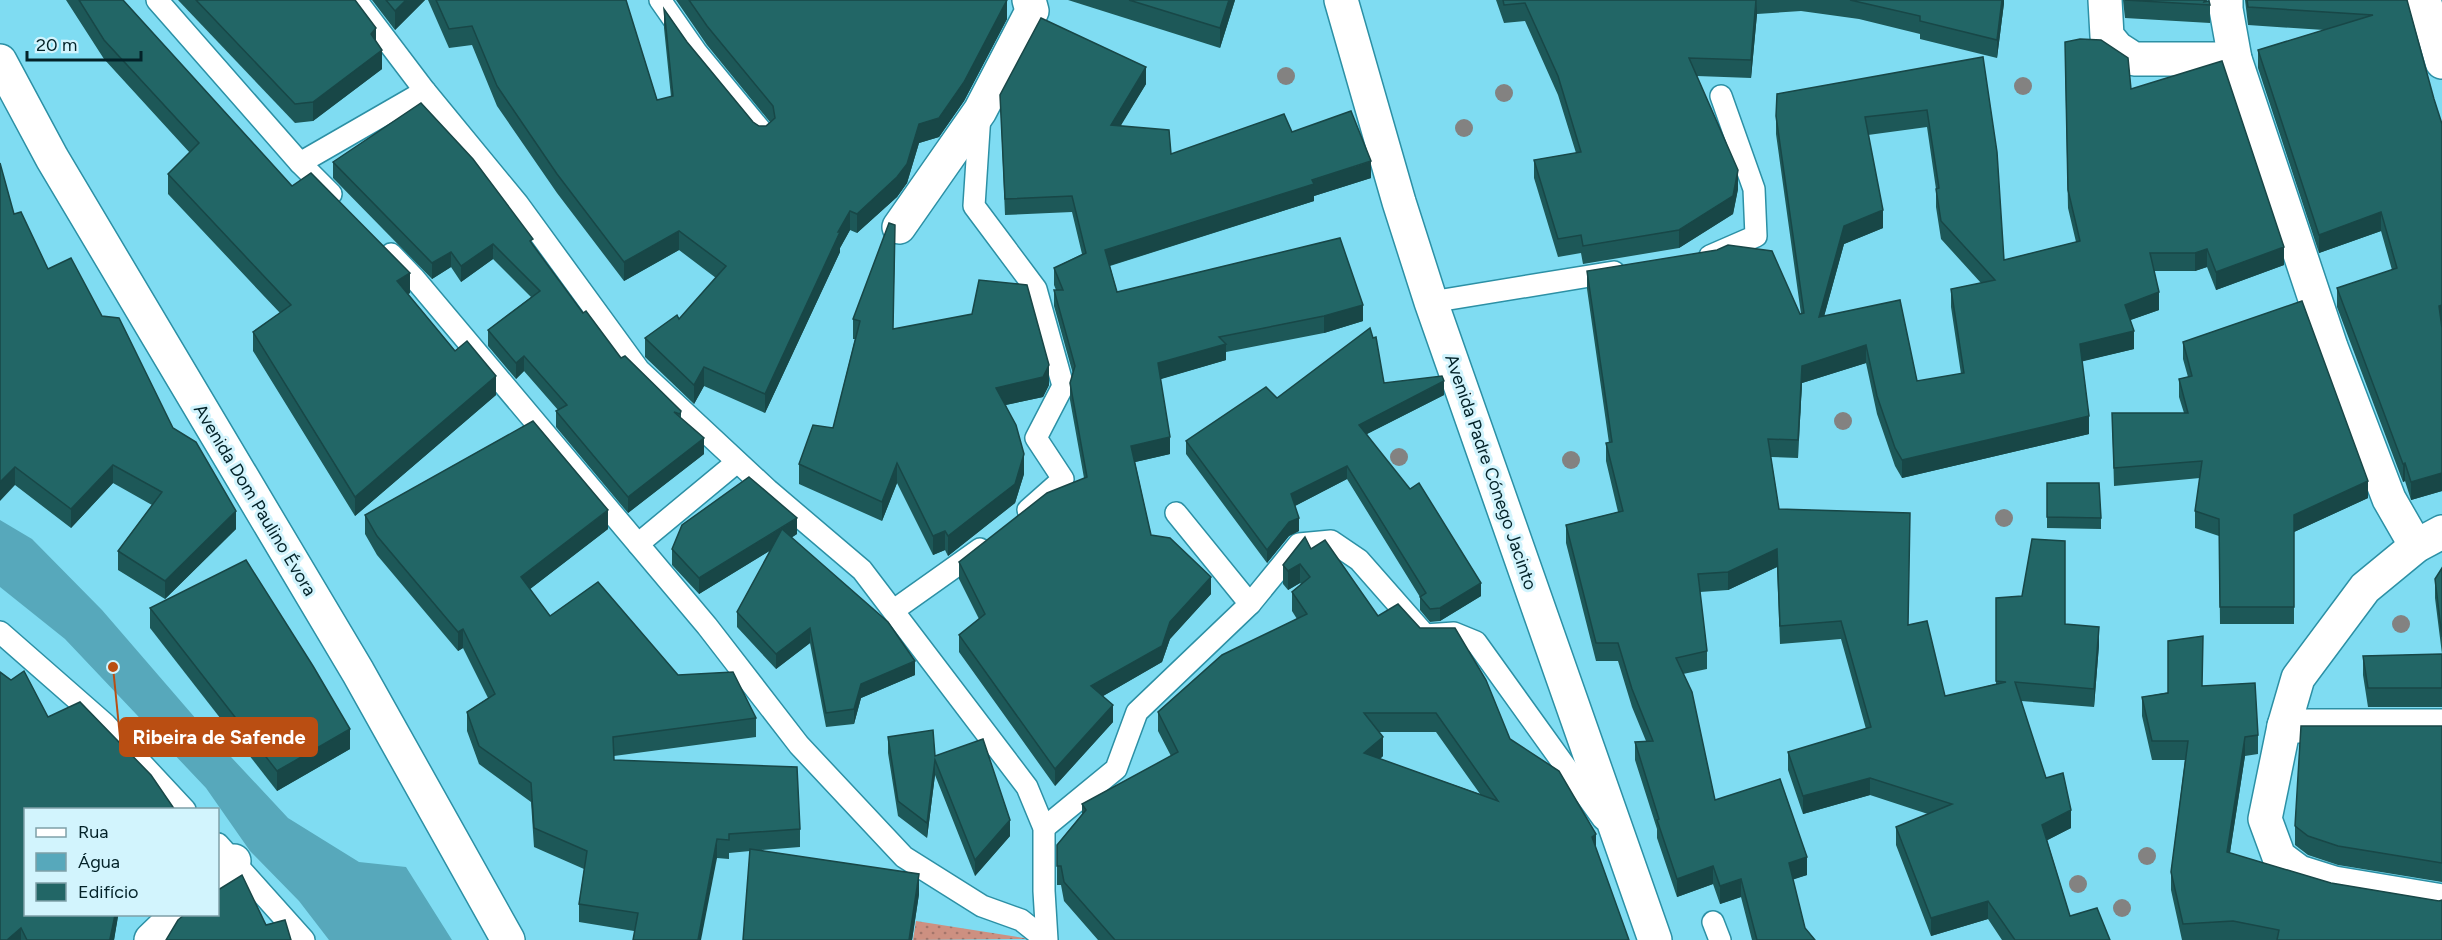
<svg xmlns="http://www.w3.org/2000/svg" width="2442" height="940" font-family="Figtree,sans-serif">
	<defs>
		<pattern id="grass-dots" width="8" height="8" patternUnits="userSpaceOnUse" patternTransform="scale(1.5)"><rect width="8" height="8" fill="#cd9081"/><path d="M2 2h.1M6 6h.1" fill="none" stroke="#a4756a" stroke-width="1.8" stroke-linecap="round"/></pattern>
	</defs>
	<rect width="100%" height="100%" fill="#7fdcf2"/>
	<!-- grass -->
	<polygon fill="url(#grass-dots)" points="916,921 1030,939 913,940"/>
	<!-- water -->
	<polygon fill="#57a8bb" points="0,520 32,539 102,610 203,727 288,818 359,862 406,867 452,940 329,940 299,901 250,851 206,788 65,639 0,587"/>
	<g fill="none" stroke-linecap="round" stroke-linejoin="round">
		<!-- lane casing -->
		<g stroke="#2c90a5" stroke-width="24">
			<g id="lane">
				<polyline points="157,0 300,163 331,194"/>
				<polyline points="356,0 425,91"/>
				<polyline points="660,0 697,53 763,133"/>
				<polyline points="980,114 974,206 1036,289 1063,386 1036,438 1063,479 1028,510"/>
				<polyline points="300,163 425,91 518,204 639,370 768,490 862,570 1027,787 1044,828 1044,891 1047,940"/>
				<polyline points="391,254 414,278 707,626 799,745 904,857 982,906 1021,920 1046,940"/>
				<polyline points="1710,256 1756,236 1754,189 1721,96"/>
				<polyline points="1431,302 1614,272"/>
				<polyline points="638,544 737,462"/>
				<polyline points="1250,604 1299,544 1331,541 1359,560 1425,635 1454,633 1476,642 1603,819"/>
				<polyline points="894,610 980,549"/>
				<polyline points="0,632 105,724 185,810"/>
				<polyline points="1044,828 1116,769 1137,712 1250,604 1176,513"/>
				<polyline points="218,844 304,940"/>
				<polyline points="1713,922 1720,940"/>
			</g>
		</g>
		<!-- street casing -->
		<g stroke="#2c90a5" stroke-width="36">
			<g id="street">
				<polyline points="2105,0 2107,36 2117,48 2134,59 2235,59"/>
				<polyline points="2226,0 2226,9 2235,59 2331,347 2389,499 2416,546"/>
				<polyline points="2424,0 2442,62"/>
				<polyline points="899,227 980,111 1032,11 1029,0"/>
				<polyline points="2442,532 2416,546 2365,588 2298,678 2284,726 2265,819 2279,857 2299,872 2334,883 2442,901"/>
				<polyline points="2284,726 2442,726"/>
				<polyline points="218,877 234,861"/>
				<polyline points="151,940 178,914"/>
			</g>
		</g>
		<!-- secondary casing -->
		<g stroke="#2c90a5" stroke-width="36">
			<polyline id="secondary" points="1341,0 1399,202 1431,302 1655,940"/>
		</g>
		<!-- primary casing -->
		<g stroke="#2c90a5" stroke-width="36">
			<polyline id="primary" points="0,61 52,158 358,672 508,940"/>
		</g>
		<!-- lane -->
		<use href="#lane" stroke="#fff" stroke-width="21"/>
		<!-- street -->
		<use href="#street" stroke="#fff" stroke-width="33"/>
		<!-- secondary -->
		<use href="#secondary" stroke="#fff" stroke-width="33"/>
		<!-- primary -->
		<use href="#primary" stroke="#fff" stroke-width="33"/>
	</g>
	<!-- trees -->
	<g fill="#838281">
		<circle cx="1286" cy="76" r="9"/>
		<circle cx="2023" cy="86" r="9"/>
		<circle cx="1504" cy="93" r="9"/>
		<circle cx="1464" cy="128" r="9"/>
		<circle cx="1843" cy="421" r="9"/>
		<circle cx="1399" cy="457" r="9"/>
		<circle cx="1571" cy="460" r="9"/>
		<circle cx="2004" cy="518" r="9"/>
		<circle cx="2401" cy="624" r="9"/>
		<circle cx="2147" cy="856" r="9"/>
		<circle cx="2078" cy="884" r="9"/>
		<circle cx="2122" cy="908" r="9"/>
	</g>
	<!-- wall -->
	<g fill="#1d5858" fill-rule="evenodd">
		<polygon points="66,0 123,0 292,186 410,293 408,294 455,351 496,395 355,516 253,351 253,332 280,313 168,194 168,174 190,153 104,59"/>
		<polygon points="178,0 355,0 376,42 382,69 313,121 295,123"/>
		<polygon points="372,0 425,0 395,30"/>
		<polygon points="428,0 626,0 657,100 671,97 664,28 664,9 687,42 753,122 759,126 766,126 770,122 707,45 676,0 1007,0 1007,19 964,101 939,137 919,143 907,183 897,197 857,233 850,230 840,248 840,252 765,413 704,386 694,404 645,357 645,338 679,319 716,278 679,250 624,281 557,193 497,106 472,45 449,48"/>
		<polygon points="1068,0 1235,0 1220,48"/>
		<polygon points="1496,0 2004,0 2004,3 1997,58 1920,39 1920,34 1859,19 1801,11 1757,14 1751,78 1697,76 1738,189 1733,214 1679,248 1583,264 1581,253 1558,257 1534,178 1534,160 1576,153 1558,95 1525,21 1504,23"/>
		<polygon points="2123,0 2207,0 2207,2 2210,5 2210,23 2125,18"/>
		<polygon points="2245,0 2407,0 2442,328 2442,491 2411,500 2405,481 2403,482 2337,307 2337,288 2392,270 2381,231 2319,253 2258,68 2258,50 2324,30 2248,25"/>
		<path d="M1983,57L2004,260L2076,242L2068,208L2065,60L2131,89L2284,265L2216,290L2207,267L2195,271H2154L2159,310L2130,320L2134,349L2082,361L2089,434L1902,478L1895,466L1877,414L1866,363L1802,383L1798,458L1771,457L1779,509L1908,625L1945,696L1996,684V598L2065,624L2099,645L2094,707L2021,701L2046,778L2071,828L2047,840L2070,916L2110,940H2002L1988,919L1931,936L1896,845V827L1928,814L1870,795L1803,814L1788,770V752L1866,729L1841,639L1780,644L1777,567L1728,590L1700,592L1707,651V669L1683,674L1715,800L1807,875L1793,879L1805,928L1815,940H1752L1741,897L1720,904L1713,884L1677,897L1657,838V829L1635,760V742L1646,741L1632,707L1618,661H1596L1566,543V525L1618,512L1606,461V443H1609L1587,289V271L1801,314L1776,134V116ZM1927,127L1936,189V207L1941,239L1981,283L1951,289V307L1961,374L1917,381L1824,316L1844,244L1883,228L1868,135Z"/>
		<polygon points="1146,84 1120,126 1171,154 1292,132 1371,178 1314,196 1314,201 1110,266 1117,292 1340,238 1363,321 1324,333 1226,352 1226,360 1160,379 1170,454 1135,462 1151,535 1211,594 1170,639 1162,662 1103,696 1113,722 1055,786 959,652 959,635 979,619 959,579 959,562 1084,478 1070,400 1070,383 1073,374 1054,306 1054,290 1056,290 1054,285 1054,268 1082,254 1072,212 1005,215 1000,95"/>
		<polygon points="333,162 533,245 583,313 621,358 681,411 681,418 704,454 628,513 556,427 556,411 558,410 524,371 516,379 488,346 488,330 531,297 493,259 461,282 451,267 432,279 333,178"/>
		<polygon points="14,214 48,269 102,316 236,529 165,599 118,570 118,551 152,505 113,483 71,528 15,485"/>
		<polygon points="895,245 893,329 1049,385 1043,397 1006,405 1024,474 1015,503 948,556 945,550 933,555 897,483 882,521 799,484 799,464 833,428 855,339 853,339 853,319"/>
		<polygon points="2183,342 2368,498 2294,532 2294,624 2220,624 2219,536 2195,528 2195,511 2200,478 2114,486 2112,413 2184,413 2179,397 2179,379 2188,377 2183,359"/>
		<polygon points="1384,383 1444,395 1367,434 1481,596 1440,621 1430,622 1420,610 1420,597 1347,479 1295,506 1299,531 1289,536 1267,563 1186,454 1186,441 1277,398"/>
		<polygon points="2047,483 2101,518 2101,529 2047,528"/>
		<polygon points="365,515 608,529 530,589 550,616 678,675 756,718 756,737 614,756 614,760 800,829 800,847 761,850 919,894 912,940 743,940 750,851 729,853 729,859 717,858 634,931 579,922 579,904 584,869 534,847 531,802 479,764 467,731 467,712 488,698 463,648 458,651 377,555 365,534"/>
		<polygon points="797,534 791,538 915,675 861,698 854,724 826,727 810,643 776,669 737,627 737,612 771,550 699,594 672,565 672,549"/>
		<path d="M1311,549L1378,616L1510,739L1596,850L1629,940H1098L1064,901L1061,885H1057V845L1082,814V804L1171,756L1158,731V712L1297,619L1292,611V592L1301,584L1300,583L1288,590L1283,584V565ZM1378,732H1436L1480,794L1380,759L1383,756Z"/>
		<polygon points="2442,568 2442,707 2368,707 2363,675 2363,656 2442,654 2435,598 2435,579"/>
		<polygon points="150,608 350,749 277,791 150,628"/>
		<polygon points="2203,686 2258,735 2258,754 2245,756 2230,853 2331,883 2439,901 2442,940 2182,940 2171,890 2171,872 2185,760 2152,760 2142,716 2142,697"/>
		<polygon points="2442,726 2442,882 2338,865 2308,855 2295,845 2295,826"/>
		<polygon points="888,737 935,756 1010,836 975,876 935,775 927,838 898,816 888,753"/>
		<polygon points="26,810 118,915 114,940 0,940"/>
	</g>
	<!-- shaded-wall -->
	<g fill="#184747">
		<polygon points="406,0 425,0 395,30 395,11"/>
		<polygon points="1007,0 1007,19 964,101 939,137 919,143 907,183 897,197 857,233 857,214 919,124"/>
		<polygon points="1229,0 1235,0 1220,48 1220,28"/>
		<polygon points="1757,0 1757,14 1751,78 1751,60"/>
		<polygon points="2002,0 2004,0 2004,3 1997,58 1997,40"/>
		<polygon points="376,28 376,47 371,34"/>
		<polygon points="382,50 382,69 313,121 313,102"/>
		<polygon points="1146,67 1146,84 1111,142 1111,125"/>
		<polygon points="1371,161 1371,178 1314,196 1314,201 1105,267 1105,250"/>
		<polygon points="1738,170 1738,189 1733,214 1679,248 1679,230"/>
		<polygon points="1883,210 1883,228 1844,244 1819,335 1819,317 1844,226"/>
		<polygon points="850,211 850,230 840,248 840,252 765,413 765,394 838,232"/>
		<polygon points="2381,212 2381,231 2319,253 2319,235"/>
		<polygon points="679,231 679,250 624,281 624,262"/>
		<polygon points="493,244 493,259 461,282 461,266"/>
		<polygon points="2284,247 2284,265 2216,290 2216,272"/>
		<polygon points="2207,249 2207,267 2195,271 2195,253"/>
		<polygon points="451,252 451,267 432,279 432,263"/>
		<polygon points="410,273 410,293 397,300 397,281"/>
		<polygon points="2159,292 2159,310 2125,322 2125,305"/>
		<polygon points="1363,305 1363,321 1324,333 1324,316"/>
		<polygon points="2442,305 2442,323 2439,324 2439,306"/>
		<polygon points="2134,331 2134,349 2080,362 2080,344"/>
		<polygon points="1226,344 1226,360 1158,380 1158,363"/>
		<polygon points="1866,345 1866,363 1802,383 1798,458 1802,366"/>
		<polygon points="524,356 524,371 516,379 516,363"/>
		<polygon points="1049,365 1049,385 1043,397 996,407 996,388"/>
		<polygon points="704,367 704,386 694,404 694,385"/>
		<polygon points="496,376 496,395 355,516 355,497"/>
		<polygon points="1444,381 1444,395 1359,438 1359,425"/>
		<polygon points="2089,416 2089,434 1902,478 1902,460"/>
		<polygon points="1170,437 1170,454 1131,463 1131,446"/>
		<polygon points="704,438 704,454 628,513 628,497"/>
		<polygon points="1024,454 1024,474 1015,503 948,556 948,536"/>
		<polygon points="897,463 897,483 882,521 882,502"/>
		<polygon points="2405,463 2405,481 2403,482 2403,464"/>
		<polygon points="113,465 113,483 71,528 71,509"/>
		<polygon points="1347,466 1347,479 1291,508 1291,494"/>
		<polygon points="15,467 15,485 0,501 0,482"/>
		<polygon points="2442,473 2442,491 2411,500 2411,482"/>
		<polygon points="2368,481 2368,498 2294,532 2294,515"/>
		<polygon points="608,510 608,529 521,596 521,577"/>
		<polygon points="236,511 236,529 165,599 165,581"/>
		<polygon points="797,518 797,534 699,594 699,578"/>
		<polygon points="1299,518 1299,531 1289,536 1267,563 1267,550 1289,522"/>
		<polygon points="945,531 945,550 933,555 933,536"/>
		<polygon points="1777,549 1777,567 1728,590 1728,572"/>
		<polygon points="1300,564 1300,583 1288,590 1288,571"/>
		<polygon points="1211,577 1211,594 1170,639 1162,662 1091,703 1091,686"/>
		<polygon points="1481,583 1481,596 1440,621 1440,608"/>
		<polygon points="2099,627 2099,645 2094,707 2094,689"/>
		<polygon points="810,628 810,643 776,669 776,654"/>
		<polygon points="463,629 463,648 458,651 458,632"/>
		<polygon points="915,661 915,675 861,698 854,724 854,709 861,684"/>
		<polygon points="1113,705 1113,722 1055,786 1055,769"/>
		<polygon points="350,729 350,749 277,791 277,771"/>
		<polygon points="1383,737 1383,756 1364,772 1364,753"/>
		<polygon points="2245,737 2245,756 2227,871 2227,852"/>
		<polygon points="935,760 935,775 927,838 927,823"/>
		<polygon points="1870,778 1870,795 1803,814 1803,796"/>
		<polygon points="2071,810 2071,828 2042,843 2042,825"/>
		<polygon points="1010,820 1010,836 975,876 975,860"/>
		<polygon points="1596,834 1596,853 1592,837"/>
		<polygon points="717,839 717,858 701,940 698,940"/>
		<polygon points="1807,857 1807,875 1789,881 1789,863"/>
		<polygon points="1713,866 1713,884 1677,897 1677,879"/>
		<polygon points="919,874 919,894 912,940 909,940"/>
		<polygon points="1741,879 1741,897 1720,904 1720,886"/>
		<polygon points="1988,901 1988,919 1931,936 1931,918"/>
		<polygon points="115,915 118,915 118,917 114,940 109,940"/>
		<polygon points="21,928 21,940 7,940"/>
	</g>
	<!-- building -->
	<g fill="#266" stroke="#184747" stroke-width="1.5" fill-rule="evenodd">
		<polygon points="79,0 123,0 292,186 311,173 410,273 397,281 455,351 467,341 496,376 355,497 253,332 291,305 168,174 199,143 104,40"/>
		<polygon points="196,0 355,0 376,28 371,34 382,50 313,102 295,104"/>
		<polygon points="386,0 406,0 395,11"/>
		<polygon points="436,0 626,0 657,100 673,96 664,9 687,42 753,122 759,126 766,126 775,118 773,106 707,26 689,0 1007,0 964,82 939,118 919,124 907,164 897,177 857,214 850,211 838,232 840,232 765,394 704,367 694,385 645,338 677,315 679,319 726,266 679,231 624,262 557,174 497,86 472,26 449,29"/>
		<polygon points="1129,0 1229,0 1220,28"/>
		<polygon points="1503,0 1756,0 1751,60 1689,58 1738,170 1733,196 1679,230 1583,246 1581,235 1558,239 1534,160 1581,152 1558,76 1525,3 1504,5"/>
		<polygon points="1850,0 2002,0 1997,40 1920,21 1920,16"/>
		<polygon points="2125,0 2205,0 2204,2 2209,1 2210,5"/>
		<polygon points="2247,0 2407,0 2434,99 2442,124 2442,305 2439,306 2442,328 2442,473 2411,482 2405,463 2403,464 2337,288 2397,268 2381,212 2319,235 2258,50 2373,15 2248,7"/>
		<polygon points="1041,18 1146,67 1111,125 1169,130 1171,154 1284,114 1292,132 1351,111 1371,161 1312,180 1314,184 1105,250 1117,292 1340,238 1363,305 1324,316 1219,337 1226,344 1158,363 1170,437 1131,446 1151,535 1170,538 1211,577 1170,622 1162,646 1091,686 1113,705 1055,769 959,635 985,614 959,562 1047,493 1087,477 1070,383 1075,366 1054,290 1063,290 1054,268 1086,253 1072,196 1005,199 1000,95"/>
		<path d="M2080,39L2101,40L2128,58L2131,89L2222,61L2284,247L2216,272L2207,249L2195,253H2150L2159,292L2125,305L2134,331L2080,344L2089,416L1902,460L1895,448L1877,396L1866,345L1802,366L1798,440L1768,439L1779,509L1910,513L1908,625L1927,621L1945,696L2006,682L1996,681V598L2022,596L2032,539L2065,541V624L2099,627L2094,689L2015,682L2046,778L2063,773L2071,810L2042,825L2070,916L2097,908L2110,940H2015L1988,901L1931,918L1896,827L1952,804L1870,778L1803,796L1788,752L1871,727L1841,621L1780,626L1777,549L1728,572L1698,574L1707,651L1676,658L1692,692L1715,800L1780,779L1807,857L1789,863L1805,928L1815,940H1757L1741,879L1720,886L1713,866L1677,879L1657,820L1659,819L1635,742L1653,741L1632,689L1618,643H1596L1566,525L1623,511L1606,443L1612,442L1587,271L1717,250L1728,245L1772,251L1800,314L1804,313L1776,116L1777,94L1983,57L1997,152L2004,260L2080,241L2068,190L2065,42ZM1927,110L1939,188L1936,189L1941,221L1995,280L1951,289L1964,373L1917,381L1900,300L1819,317L1844,226L1883,210L1865,117Z"/>
		<polygon points="421,103 473,159 533,239 530,241 583,313 586,311 621,358 625,356 681,411 680,414 674,412 704,438 628,497 556,411 567,405 524,356 516,363 488,330 540,291 493,244 461,266 451,252 432,263 333,162"/>
		<polygon points="0,163 14,214 21,212 48,269 71,258 102,316 119,318 173,428 196,442 236,511 165,581 118,551 162,492 113,465 71,509 15,467 0,482"/>
		<polygon points="889,223 895,225 893,329 972,314 979,280 1027,285 1049,365 1043,377 996,388 1016,425 1024,454 1015,484 948,536 945,531 933,536 897,463 882,502 799,464 813,425 833,428 860,321 853,319"/>
		<polygon points="2302,301 2368,481 2294,515 2294,607 2220,607 2219,519 2195,511 2202,461 2114,468 2112,413 2188,413 2179,379 2192,376 2183,342"/>
		<polygon points="1370,328 1373,338 1376,337 1384,383 1442,376 1444,381 1359,425 1410,489 1419,483 1481,583 1440,608 1430,609 1420,597 1426,593 1347,466 1291,494 1299,518 1289,522 1267,550 1186,441 1266,387 1277,398"/>
		<polygon points="533,421 608,510 521,577 550,616 598,582 678,675 733,672 756,718 613,737 614,760 797,767 800,829 729,834 729,840 717,839 698,940 633,940 638,913 579,904 587,851 534,828 531,783 479,746 467,712 495,694 463,629 458,632 377,536 365,515"/>
		<polygon points="749,477 797,518 699,578 672,549 682,525"/>
		<polygon points="2047,483 2099,483 2101,518 2047,517"/>
		<polygon points="782,529 888,622 915,661 861,684 854,709 826,713 810,628 776,654 737,612"/>
		<path d="M1305,537L1311,549L1325,540L1378,616L1398,604L1420,628H1455L1486,680L1510,739L1559,771L1596,834L1592,837L1629,940H1115L1064,882L1061,866H1057V845L1086,810L1082,804L1178,752L1158,712L1222,655L1307,614L1292,592L1310,577L1300,564L1288,571L1283,565ZM1364,713H1436L1498,801L1364,753L1383,737Z"/>
		<polygon points="246,560 313,666 350,729 277,771 150,608"/>
		<polygon points="2442,568 2442,637 2435,579"/>
		<polygon points="2203,636 2202,686 2255,683 2258,735 2245,737 2227,852 2331,883 2439,901 2442,900 2442,940 2277,940 2279,930 2233,921 2183,924 2171,872 2188,741 2152,741 2142,697 2168,693 2168,641"/>
		<polygon points="2442,654 2442,688 2368,688 2363,656"/>
		<polygon points="24,671 48,717 80,702 151,775 175,810 26,810 26,915 115,915 110,939 109,940 27,940 21,928 7,940 0,940 0,672 11,680"/>
		<polygon points="2301,726 2442,726 2442,863 2338,846 2308,836 2295,826"/>
		<polygon points="933,730 935,756 983,739 1010,820 975,860 935,760 927,823 898,801 888,737"/>
		<polygon points="750,849 919,874 909,940 743,940"/>
		<polygon points="242,875 266,925 285,920 291,940 166,940 178,920 184,915 218,915 218,890"/>
	</g>
	<g text-anchor="middle" stroke-width="6" stroke-linejoin="round" paint-order="stroke">
		<!-- street labels -->
		<g font-size="18" fill="#032228" stroke="#d2f4fd">
			<text transform="translate(1491 472) rotate(71)" y="6">Avenida Padre Cónego Jacinto</text>
			<text transform="translate(255 500) rotate(59)" y="6">Avenida Dom Paulino Évora</text>
		</g>
	</g>
	<!-- callouts -->
	<path fill="none" stroke="#ba4e12" stroke-width="2" d="M113 667L120 737"/>
	<circle fill="#ba4e12" stroke="#d2f4fd" stroke-width="2" cx="113" cy="667" r="6"/>
	<rect fill="#ba4e12" stroke="#ba4e12" stroke-width="2" x="120" y="718" width="197" height="38" rx="6"/>
	<g font-size="20" text-anchor="middle" font-weight="bold" fill="#fff">
		<text x="219" y="744">Ribeira de Safende</text>
	</g>
	<!-- legend -->
	<rect x="24" y="808" width="195" height="108" fill="#d2f4fd" stroke="#7fa0a8" stroke-width="1.5"/>
	<rect x="36" y="828" width="30" height="9" fill="#ffffff" stroke="#7fa0a8" stroke-width="1.5"/>
	<text x="78" y="838" font-size="18" fill="#032228">Rua</text>
	<rect x="36" y="853" width="30" height="18" fill="#57a8bb" stroke="#7fa0a8" stroke-width="1.5"/>
	<text x="78" y="868" font-size="18" fill="#032228">Água</text>
	<rect x="36" y="883" width="30" height="18" fill="#226666" stroke="#7fa0a8" stroke-width="1.5"/>
	<text x="78" y="898" font-size="18" fill="#032228">Edifício</text>
	<!-- scale -->
	<path d="M27 51v9h114v-9" fill="none" stroke="#032228" stroke-width="3"/>
	<text x="36" y="51" font-size="18" fill="#032228" stroke="#d2f4fd" stroke-width="4.5" paint-order="stroke">20 m</text>
</svg>
